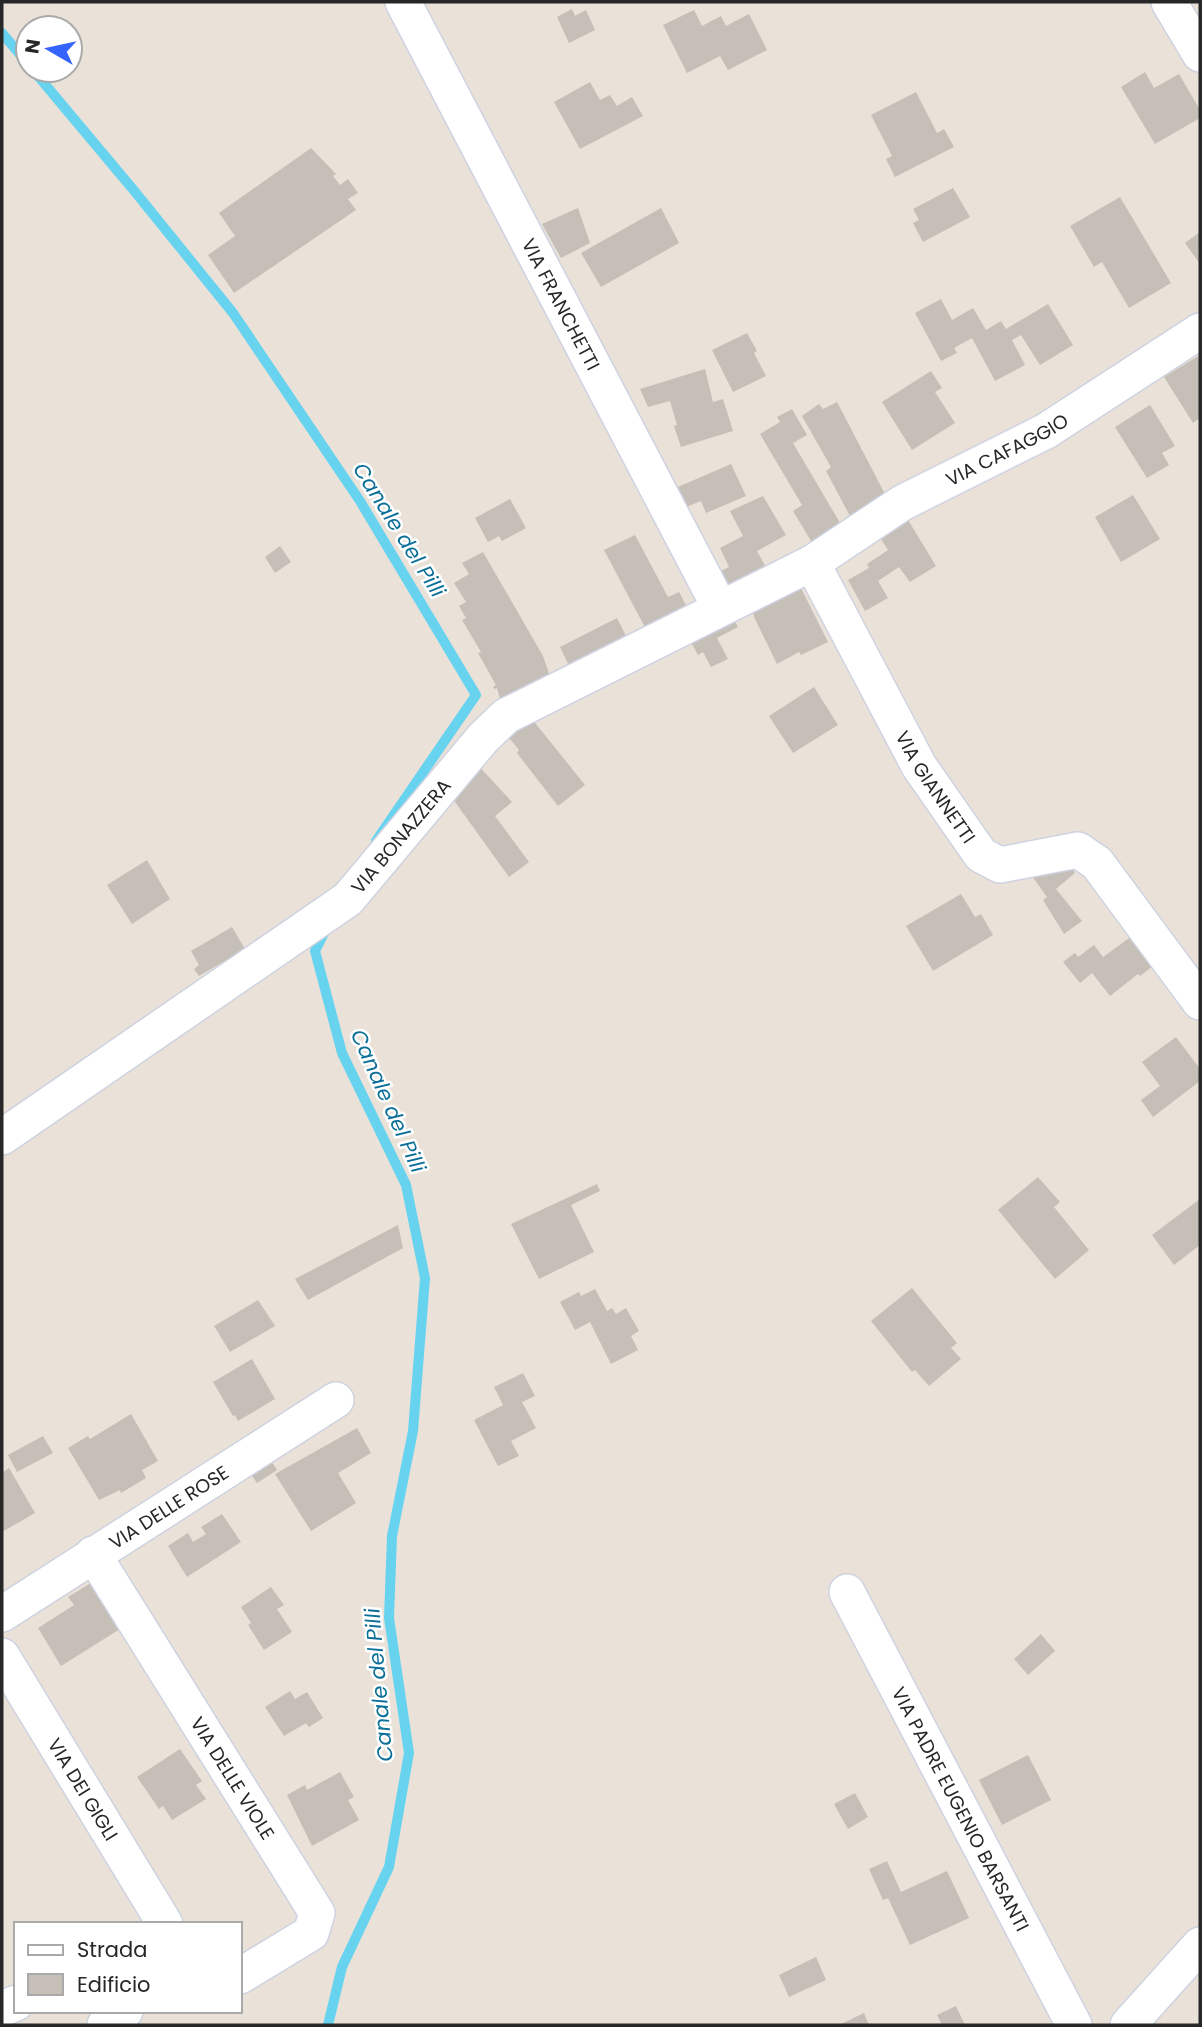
<svg xmlns="http://www.w3.org/2000/svg" width="1202" height="2027" font-family="Poppins,sans-serif">
	<rect width="100%" height="100%" fill="#eae2d8"/>
	<g fill="none" stroke-linecap="round" stroke-linejoin="round">
		<!-- stream -->
		<g stroke="#68d3ef" stroke-width="10">
			<polyline points="2,33 28,64"/>
			<polyline points="33,70 136,193 233,313 360,501 476,695 376,841"/>
			<polyline points="327,927 315,951 342,1053 406,1185 425,1278 413,1431 392,1536 389,1618 409,1753 389,1867 342,1967 328,2025"/>
		</g>
	</g>
	<!-- building -->
	<g fill="#c5bfb8">
		<polygon points="572,9 575,16 586,10 595,30 569,43 557,17"/>
		<polygon points="694,10 702,26 721,16 726,26 749,14 767,50 728,70 720,56 687,73 663,25"/>
		<polygon points="1145,72 1154,88 1179,74 1200,110 1200,118 1155,144 1121,87"/>
		<polygon points="590,82 600,100 610,95 617,106 632,97 643,116 580,149 554,102"/>
		<polygon points="916,92 937,133 944,129 954,147 895,177 886,159 892,156 871,115"/>
		<polygon points="311,148 336,174 333,176 340,185 348,179 358,193 348,199 356,210 234,293 208,255 235,236 219,213"/>
		<polygon points="953,188 970,217 923,242 913,223 919,220 913,209"/>
		<polygon points="1120,197 1171,283 1129,308 1102,262 1094,267 1070,226"/>
		<polygon points="578,208 590,243 561,258 542,224"/>
		<polygon points="661,208 679,243 601,287 581,253"/>
		<polygon points="1200,232 1200,264 1185,243"/>
		<polygon points="941,299 952,320 973,308 986,330 1001,321 1006,329 1048,304 1073,345 1040,365 1021,335 1012,340 1025,365 995,381 972,338 954,348 957,353 941,361 915,313"/>
		<polygon points="747,333 757,351 754,353 766,376 733,392 712,350"/>
		<polygon points="1200,355 1200,418 1193,423 1164,377"/>
		<polygon points="705,369 713,402 723,399 733,431 681,447 674,426 677,425 670,401 648,407 640,389"/>
		<polygon points="931,371 942,388 935,392 955,423 912,450 882,402"/>
		<polygon points="837,402 886,496 851,518 826,471 831,467 802,416 819,404 823,409"/>
		<polygon points="1150,405 1175,446 1162,453 1169,465 1147,478 1115,427"/>
		<polygon points="792,409 807,435 793,443 843,528 814,546 793,511 802,505 760,434 780,422 777,417"/>
		<polygon points="731,464 746,496 706,513 701,501 686,507 678,487"/>
		<polygon points="1133,495 1160,539 1121,562 1095,517"/>
		<polygon points="763,496 786,535 757,551 768,571 721,592 713,575 729,567 720,548 743,536 730,511"/>
		<polygon points="510,499 526,528 502,541 499,536 488,542 475,518"/>
		<polygon points="902,510 936,566 910,582 899,567 878,581 888,598 865,611 848,580 869,568 867,564 888,550 874,528"/>
		<polygon points="635,535 668,597 679,592 690,613 648,633 604,550"/>
		<polygon points="280,546 291,562 275,573 265,557"/>
		<polygon points="483,552 543,656 551,679 501,703 497,688 495,689 493,687 496,685 478,653 481,652 462,620 466,618 459,606 466,602 454,583 469,574 462,563"/>
		<polygon points="796,578 828,642 801,655 799,652 777,664 755,619 749,601"/>
		<polygon points="729,611 738,627 717,638 728,659 711,667 703,652 698,655 686,633"/>
		<polygon points="617,618 629,642 571,670 560,647"/>
		<polygon points="814,687 838,725 793,753 769,716"/>
		<polygon points="528,714 585,785 558,806 517,753 519,750 505,733"/>
		<polygon points="475,762 512,802 495,816 529,862 509,877 450,795"/>
		<polygon points="147,860 170,899 132,924 107,885"/>
		<polygon points="1024,865 1071,865 1075,873 1056,889 1082,921 1064,934 1043,900 1047,897"/>
		<polygon points="961,894 975,917 981,914 993,935 933,971 906,926"/>
		<polygon points="232,927 245,949 199,976 194,969 199,965 191,951"/>
		<polygon points="1132,936 1154,965 1140,976 1138,974 1110,996 1092,973 1080,983 1063,962 1075,953 1078,957 1094,945 1103,957"/>
		<polygon points="1176,1037 1200,1069 1200,1081 1153,1117 1141,1100 1160,1086 1142,1062"/>
		<polygon points="1038,1177 1060,1202 1054,1207 1089,1250 1055,1279 998,1210"/>
		<polygon points="597,1184 600,1191 571,1205 594,1252 539,1279 511,1224"/>
		<polygon points="1200,1199 1200,1245 1174,1265 1152,1235"/>
		<polygon points="398,1225 403,1248 308,1300 295,1279"/>
		<polygon points="912,1288 957,1343 951,1348 961,1359 929,1386 915,1370 912,1372 871,1321"/>
		<polygon points="595,1289 607,1311 612,1308 616,1314 626,1308 639,1331 631,1336 638,1350 611,1364 590,1322 575,1330 560,1302 579,1292 581,1296"/>
		<polygon points="258,1300 275,1326 230,1352 214,1326"/>
		<polygon points="252,1359 275,1399 238,1421 235,1415 233,1416 213,1382"/>
		<polygon points="523,1373 535,1396 522,1402 536,1428 511,1441 519,1456 498,1466 474,1420 503,1405 494,1387"/>
		<polygon points="131,1414 158,1461 142,1470 146,1478 121,1493 120,1490 99,1500 68,1448 88,1436 90,1439"/>
		<polygon points="357,1428 371,1453 338,1473 356,1503 311,1531 275,1474"/>
		<polygon points="43,1436 53,1453 17,1472 8,1455"/>
		<polygon points="266,1453 277,1470 257,1483 246,1467"/>
		<polygon points="9,1468 35,1513 2,1532 2,1473"/>
		<polygon points="222,1514 241,1542 187,1577 168,1546 188,1533 193,1542 206,1534 201,1527"/>
		<polygon points="91,1583 120,1629 61,1666 38,1628 74,1605 68,1597"/>
		<polygon points="271,1587 284,1605 277,1609 292,1632 264,1650 248,1625 251,1623 241,1607"/>
		<polygon points="1041,1634 1055,1651 1028,1675 1014,1659"/>
		<polygon points="290,1691 295,1699 307,1692 323,1718 309,1727 306,1723 284,1736 265,1707"/>
		<polygon points="180,1749 202,1781 196,1785 206,1799 172,1820 163,1806 159,1809 137,1777"/>
		<polygon points="1028,1755 1051,1800 1002,1825 979,1780"/>
		<polygon points="340,1772 354,1797 348,1800 359,1820 312,1846 287,1795 305,1785 307,1790"/>
		<polygon points="855,1793 868,1817 848,1829 834,1804"/>
		<polygon points="887,1861 901,1892 947,1871 969,1918 910,1945 888,1898 883,1900 869,1869"/>
		<polygon points="816,1957 826,1980 789,1997 779,1975"/>
		<polygon points="956,2006 965,2025 942,2025 937,2015"/>
		<polygon points="864,2013 869,2025 839,2025"/>
	</g>
	<g fill="none" stroke-linecap="round" stroke-linejoin="round">
		<!-- minor casing -->
		<g stroke="#ced2e1" stroke-width="38">
			<g id="minor">
				<path id="s1" d="M403,2L720,608"/>
				<polyline points="1169,2 1200,54"/>
				<path id="s2" d="M812,563L919,766L981,855L1000,865L1078,850L1097,863L1200,1002"/>
				<path id="s3" d="M2,1137L348,899L483,738L506,716L812,563L902,503L1046,431L1200,331"/>
				<path id="s4" d="M93,1554L317,1913L311,1933L240,1976"/>
				<path id="s5" d="M847,1592L1074,2025"/>
				<path id="s6" d="M2,1614L336,1400"/>
				<path id="s7" d="M2,1656L165,1924"/>
				<polyline points="2,2009 16,2003"/>
				<polyline points="105,2025 125,2011"/>
				<polyline points="1128,2025 1200,1945"/>
			</g>
		</g>
		<!-- minor -->
		<use href="#minor" stroke="#fff" stroke-width="35"/>
	</g>
	<g text-anchor="middle" stroke-width="5" stroke-linejoin="round" paint-order="stroke">
		<!-- street labels -->
		<g font-size="19" fill="#272727" stroke="#fff">
			<text dy="7" stroke="none"><textPath href="#s1" startOffset="341">VIA FRANCHETTI</textPath></text>
			<text dy="7" stroke="none"><textPath href="#s3" startOffset="1230">VIA CAFAGGIO</textPath></text>
			<text dy="7" stroke="none"><textPath href="#s2" startOffset="256">VIA GIANNETTI</textPath></text>
			<text dy="7" stroke="none"><textPath href="#s3" startOffset="502">VIA BONAZZERA</textPath></text>
			<text dy="7" stroke="none"><textPath href="#s6" startOffset="198">VIA DELLE ROSE</textPath></text>
			<text dy="7" stroke="none"><textPath href="#s4" startOffset="264">VIA DELLE VIOLE</textPath></text>
			<text dy="7" stroke="none"><textPath href="#s7" startOffset="156">VIA DEI GIGLI</textPath></text>
			<text dy="7" stroke="none"><textPath href="#s5" startOffset="245">VIA PADRE EUGENIO BARSANTI</textPath></text>
		</g>
		<!-- water labels -->
		<g font-size="21" font-style="italic" fill="#0b6f97" stroke="#fff">
			<text transform="translate(399 530) rotate(58)" y="7">Canale del Pilli</text>
			<text transform="translate(388 1101) rotate(66)" y="7">Canale del Pilli</text>
			<text transform="translate(379 1685) rotate(-95)" y="7">Canale del Pilli</text>
		</g>
	</g>
	<!-- border -->
	<rect width="1202" height="2027" fill="none" stroke="#272727" stroke-width="7"/>
	<!-- legend -->
	<rect x="14" y="1922" width="228" height="91" fill="#ffffff" stroke="#a9a9a9" stroke-width="2"/>
	<rect x="28" y="1945" width="35" height="10" fill="#ffffff" stroke="#a9a9a9" stroke-width="2"/>
	<text x="77" y="1957" font-size="21" fill="#272727">Strada</text>
	<rect x="28" y="1974" width="35" height="21" fill="#c5bfb8" stroke="#a9a9a9" stroke-width="2"/>
	<text x="77" y="1992" font-size="21" fill="#272727">Edificio</text>
	<!-- north arrow -->
	<g transform="translate(49 49) rotate(279)"><circle r="33" fill="#ffffff" stroke="#a9a9a9" stroke-width="2"/>
	<path d="M0-5L12 26L0 18L-12 26Z" fill="#3464fc"/>
	<text y="-10" font-size="19" font-weight="bold" text-anchor="middle" fill="#272727">N</text>
	</g>
</svg>
